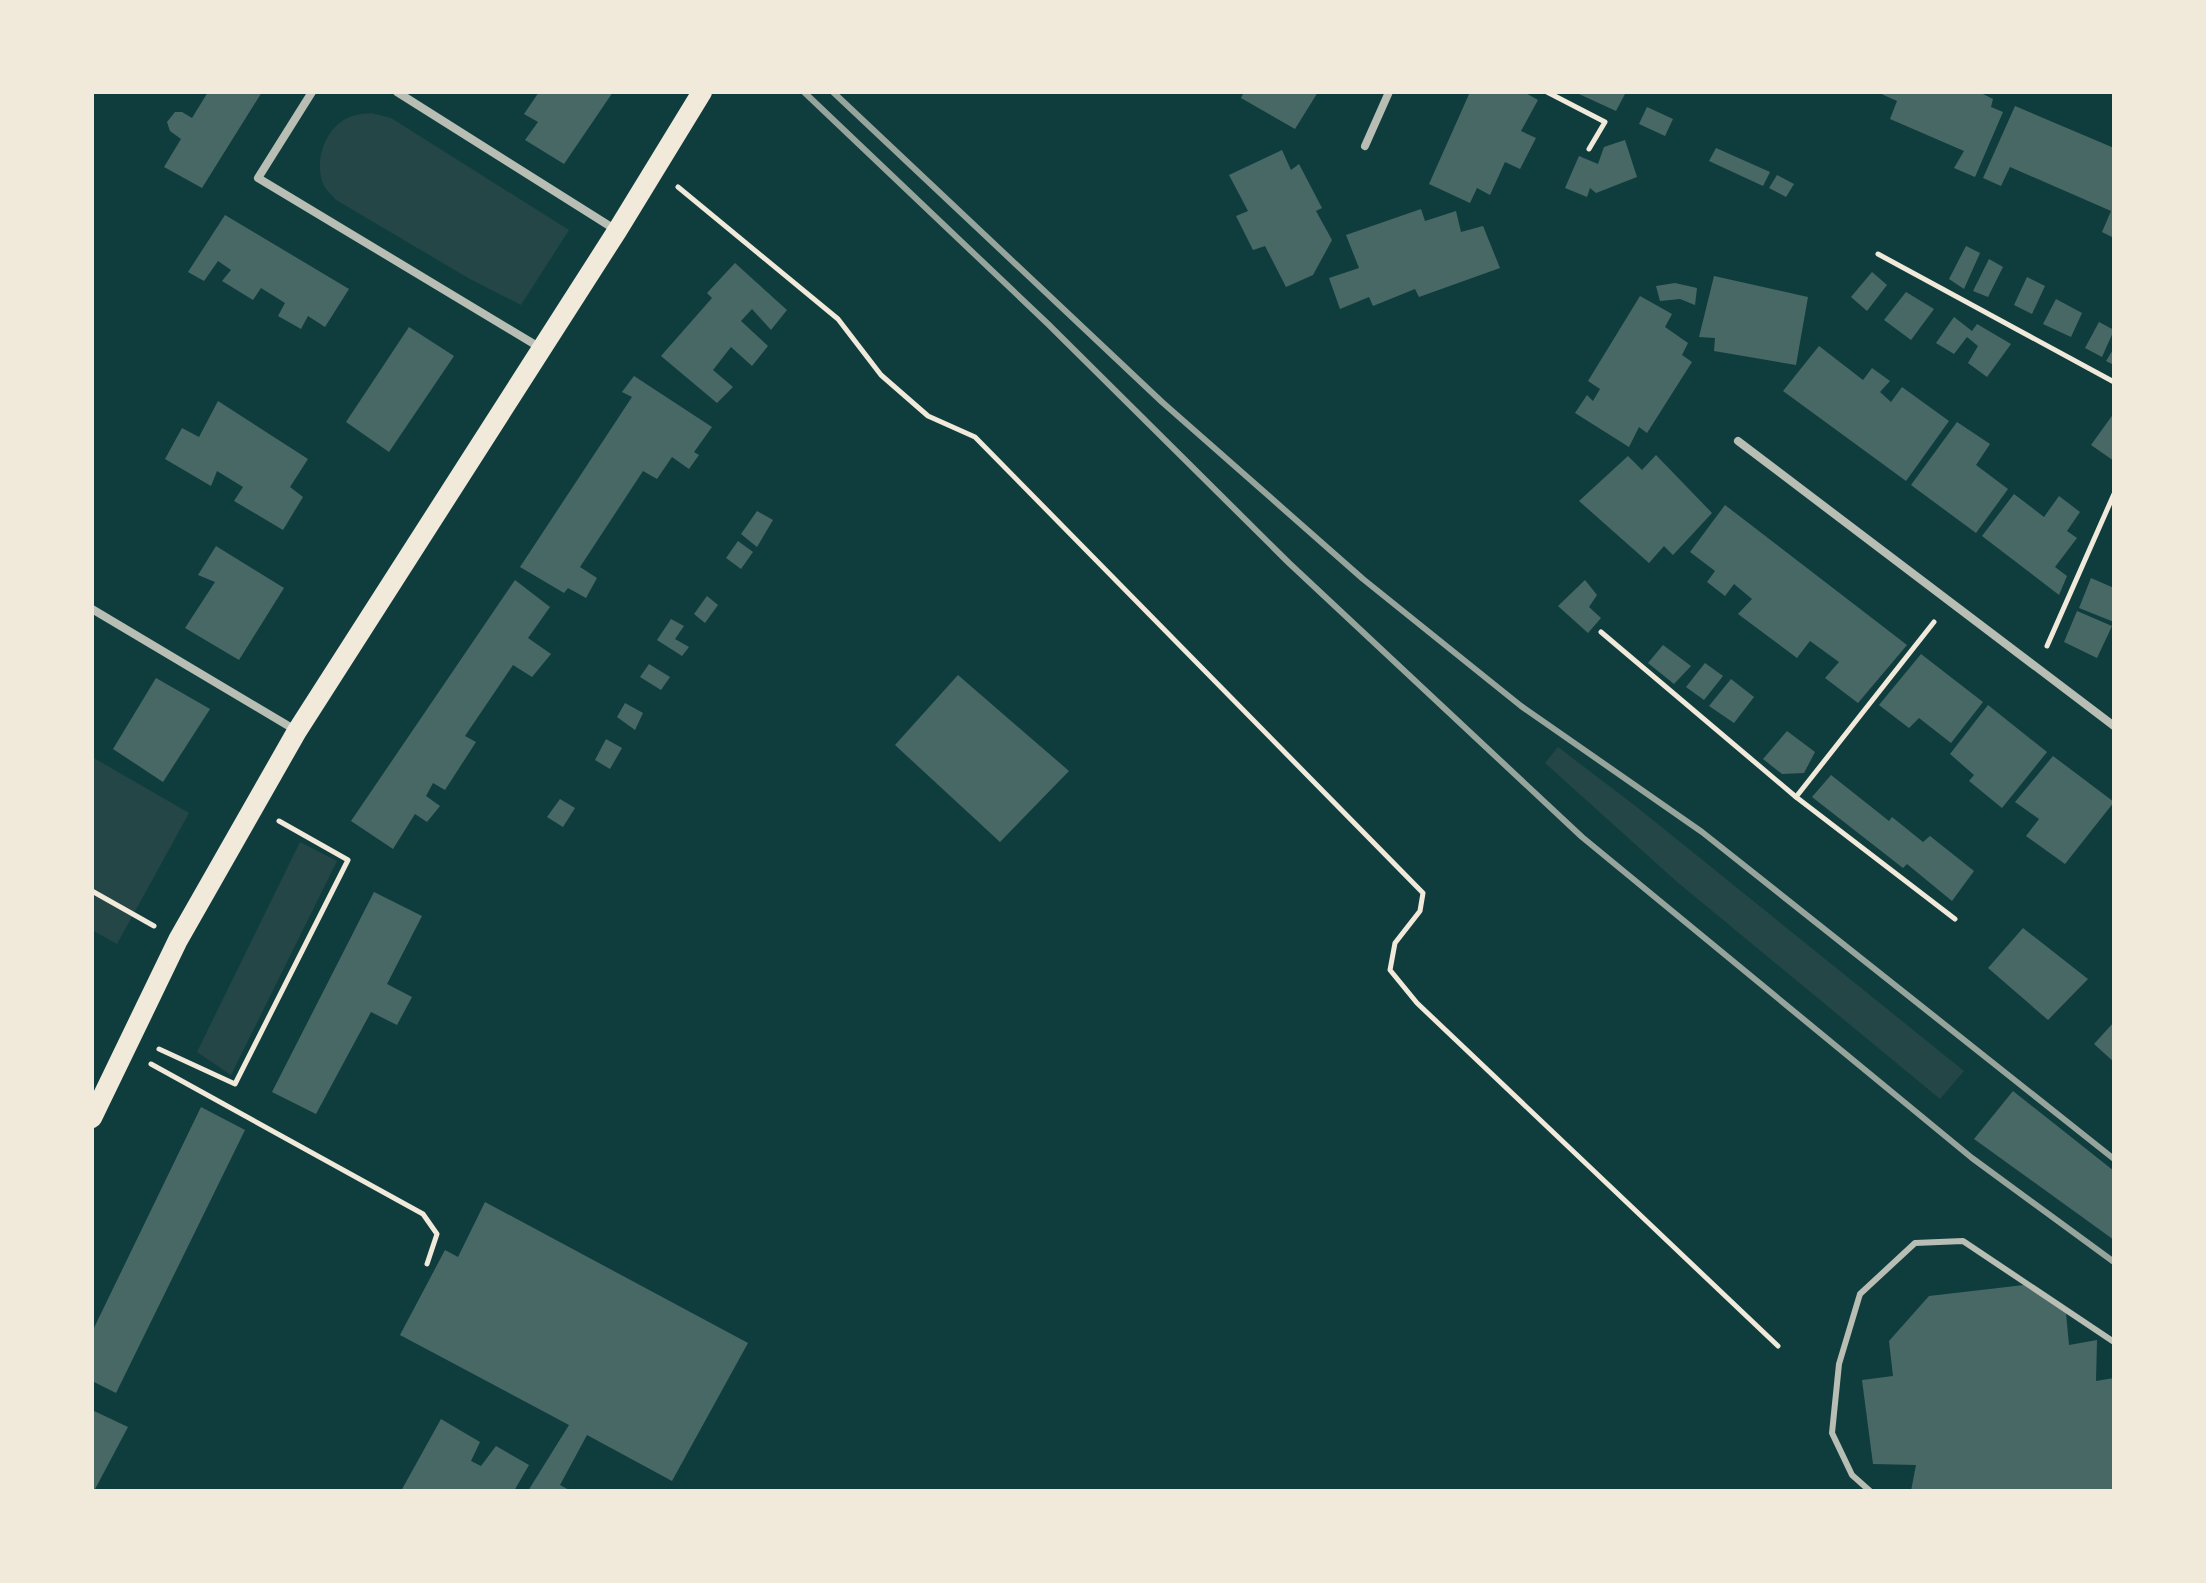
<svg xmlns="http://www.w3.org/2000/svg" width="2206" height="1583" font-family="'Asap Condensed',sans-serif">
	<rect width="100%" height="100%" fill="#0f3d3e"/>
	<!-- green -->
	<g fill="#244646">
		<path d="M371,113L391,118L569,230L521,305L470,279L336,200C333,196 327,191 324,186C314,166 323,134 341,122C350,115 360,114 371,113Z"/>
		<polygon points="1558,747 1638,808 1964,1071 1940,1099 1676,881 1545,763"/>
		<polygon points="92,757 189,813 117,944 92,930"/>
		<polygon points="300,842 337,861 231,1075 197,1052"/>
	</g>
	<!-- building -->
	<g fill="#486865">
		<polygon points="208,92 262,92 202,188 164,167 181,139 170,131 167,122 175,112 182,112 192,118"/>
		<polygon points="539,92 613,92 564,164 525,140 538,122 524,114"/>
		<polygon points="1244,92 1318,92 1295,129 1241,98"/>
		<polygon points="1470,92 1524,92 1538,100 1521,131 1536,138 1520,169 1505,162 1490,195 1477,188 1470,203 1429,184"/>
		<polygon points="1580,92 1626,92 1616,111 1579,94"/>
		<polygon points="1877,92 1979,92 1993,99 1991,107 2003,112 1975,177 1954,168 1964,151 1890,119 1897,101"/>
		<polygon points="2015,106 2114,148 2114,238 2102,232 2111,211 2010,167 2001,186 1983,178"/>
		<polygon points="1647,107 1673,119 1665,136 1639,124"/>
		<polygon points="1625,140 1637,177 1596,193 1590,188 1587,197 1565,188 1579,156 1598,164 1604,147"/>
		<polygon points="1716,148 1770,172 1763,186 1709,161"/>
		<polygon points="1282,150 1291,170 1299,164 1322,208 1316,211 1332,240 1313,275 1286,287 1265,246 1253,250 1236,216 1248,211 1229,175"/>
		<polygon points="1777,175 1794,184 1786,197 1769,188"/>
		<polygon points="1421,209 1425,221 1456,211 1461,232 1483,226 1500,268 1419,297 1415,289 1373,306 1369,297 1340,309 1329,278 1359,268 1346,235"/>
		<polygon points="225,215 349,289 325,327 308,316 301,329 278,316 285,303 261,288 253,300 222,281 231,270 218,261 204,281 188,272"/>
		<polygon points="1966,246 1980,253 1964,289 1949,279"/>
		<polygon points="1989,259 2003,267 1988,297 1973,291"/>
		<polygon points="735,263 787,310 771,330 752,309 741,321 768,346 752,366 731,347 713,370 733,387 717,403 661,356 712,298 707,293"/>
		<polygon points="1872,272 1887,285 1867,311 1851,297"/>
		<polygon points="1714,276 1808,297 1796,365 1714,351 1715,338 1699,337"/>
		<polygon points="2027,277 2045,286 2032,314 2014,305"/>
		<polygon points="1675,283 1697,288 1695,305 1680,299 1660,301 1656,286"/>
		<polygon points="1906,292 1934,309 1911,340 1884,320"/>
		<polygon points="1640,296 1672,314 1665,327 1688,343 1682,355 1692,362 1647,433 1639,427 1629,447 1575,413 1587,395 1593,401 1600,389 1588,381"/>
		<polygon points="2056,299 2082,313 2071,337 2043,324"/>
		<polygon points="1954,317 1972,331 1977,324 2011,344 1987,377 1968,363 1978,346 1967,337 1954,354 1936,343"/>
		<polygon points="2099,322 2114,330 2102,357 2085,348"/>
		<polygon points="409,327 454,356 389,452 346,422"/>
		<polygon points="1819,346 1863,380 1872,368 1890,381 1880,392 1891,402 1902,387 1949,421 1906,481 1783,391"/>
		<polygon points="2114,348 2114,365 2106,361"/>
		<polygon points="634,376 712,427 694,452 699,455 689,469 672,457 657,479 643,471 580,567 597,578 586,598 568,588 564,593 520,567 632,397 622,392"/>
		<polygon points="218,401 308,459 290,487 303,497 283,530 234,501 243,487 217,471 211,486 165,459 182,428 199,437"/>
		<polygon points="2114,413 2114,461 2091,445"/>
		<polygon points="1957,422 1990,444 1976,465 2008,489 1976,533 1911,485"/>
		<polygon points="1656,455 1712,513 1673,555 1664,546 1649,563 1579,501 1628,456 1642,470"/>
		<polygon points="2014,494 2044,517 2059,496 2080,512 2067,531 2077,538 2055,567 2067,576 2059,595 1982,536"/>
		<polygon points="1725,505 1907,645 1858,703 1825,678 1839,662 1810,641 1797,658 1738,614 1752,599 1734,584 1725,596 1707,582 1715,571 1690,552"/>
		<polygon points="757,511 773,520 757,547 741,534"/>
		<polygon points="738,541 753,552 741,569 726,558"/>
		<polygon points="216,546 284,588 239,660 185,628 215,582 198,575"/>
		<polygon points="2091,578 2114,588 2114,622 2079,608"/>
		<polygon points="515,580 550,607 528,638 551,654 532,677 513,665 465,736 476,742 445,790 433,783 426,796 440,806 427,822 415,814 393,849 351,821"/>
		<polygon points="1585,580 1597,595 1589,607 1601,618 1588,633 1558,606"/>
		<polygon points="707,596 718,605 705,623 694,614"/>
		<polygon points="2077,611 2112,626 2097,658 2064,642"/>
		<polygon points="671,619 684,626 675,639 689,647 682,656 657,640"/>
		<polygon points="1663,645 1691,666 1674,684 1648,663"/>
		<polygon points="1921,654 1983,702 1951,743 1919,718 1909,728 1879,705"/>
		<polygon points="1705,663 1723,676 1704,700 1686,687"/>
		<polygon points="649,664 670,677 661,690 640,677"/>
		<polygon points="958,675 1069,771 1000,842 895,745"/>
		<polygon points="156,678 210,709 163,782 113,749"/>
		<polygon points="1731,679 1754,697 1734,723 1709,706"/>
		<polygon points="625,703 643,713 635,730 617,717"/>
		<polygon points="1988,705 2047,752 2002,808 1969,781 1974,775 1950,754"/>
		<polygon points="1787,731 1815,752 1804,773 1782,774 1763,759"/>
		<polygon points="606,739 622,748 610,769 595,760"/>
		<polygon points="2053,756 2114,802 2065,864 2026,836 2039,819 2015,802"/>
		<polygon points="1831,775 1889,821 1892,817 1923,842 1930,836 1974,871 1952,901 1907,864 1903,868 1812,797"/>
		<polygon points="560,799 575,808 563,827 547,817"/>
		<polygon points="374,892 422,916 387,984 412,997 397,1025 371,1012 316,1114 272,1092"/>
		<polygon points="2023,928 2088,979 2048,1020 1988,968"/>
		<polygon points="2114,1022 2114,1062 2094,1044"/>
		<polygon points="2013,1091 2114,1171 2114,1240 1974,1139"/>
		<polygon points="201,1107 245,1130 116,1393 92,1381 92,1332"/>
		<polygon points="485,1202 748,1343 672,1481 587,1435 560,1485 571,1491 528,1491 569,1425 400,1335 445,1250 458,1257"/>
		<polygon points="2024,1285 2066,1313 2069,1345 2097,1340 2096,1381 2114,1378 2114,1491 1911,1491 1916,1465 1873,1464 1862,1380 1893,1376 1889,1341 1929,1296"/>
		<polygon points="92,1410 128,1427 94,1491 92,1491"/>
		<polygon points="441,1419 480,1442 471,1461 481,1466 496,1446 529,1465 514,1491 401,1491"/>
	</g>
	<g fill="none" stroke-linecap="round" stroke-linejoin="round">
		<!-- path -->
		<g stroke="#f1e9da" stroke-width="5">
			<polyline points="1547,92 1605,122 1589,149"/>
			<polyline points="678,187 838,319 881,375 928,416 975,437 1423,893 1420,911 1395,943 1390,970 1417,1003 1778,1346"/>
			<polyline points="1878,254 2114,382"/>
			<polyline points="1934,622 1796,797 1955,919"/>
			<polyline points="1601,632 1796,797"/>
			<polyline points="2047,646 2114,494"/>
			<polyline points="92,891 154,926"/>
			<polyline points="159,1049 235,1084 348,860 279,821"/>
			<polyline points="151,1064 423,1214 437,1234 427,1264"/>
		</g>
		<!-- service -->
		<polyline stroke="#b8beb3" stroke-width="6" points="1870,1491 1852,1475 1832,1433 1839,1364 1860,1294 1915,1243 1963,1241 2114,1342"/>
		<!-- minor -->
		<g stroke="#b8beb3" stroke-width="8">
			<polyline points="312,92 258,178 539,347"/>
			<polyline points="397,92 616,230"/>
			<polyline points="1365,146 1389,92"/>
			<polyline points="1738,441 2114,726"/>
			<polyline points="92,609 297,731"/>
		</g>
		<!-- primary -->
		<polyline stroke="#f1e9da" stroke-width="20" points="92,1118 178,940 297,731 617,231 702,92"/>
		<!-- rail -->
		<g stroke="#97a49c" stroke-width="6">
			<polyline points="804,92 1048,324 1289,563 1582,837 1972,1158 2114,1262"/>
			<polyline points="833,92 1162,402 1363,579 1521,706 1702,832 2114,1159"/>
		</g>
	</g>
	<!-- border -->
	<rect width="2206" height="1583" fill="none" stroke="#f1e9da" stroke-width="188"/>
</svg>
